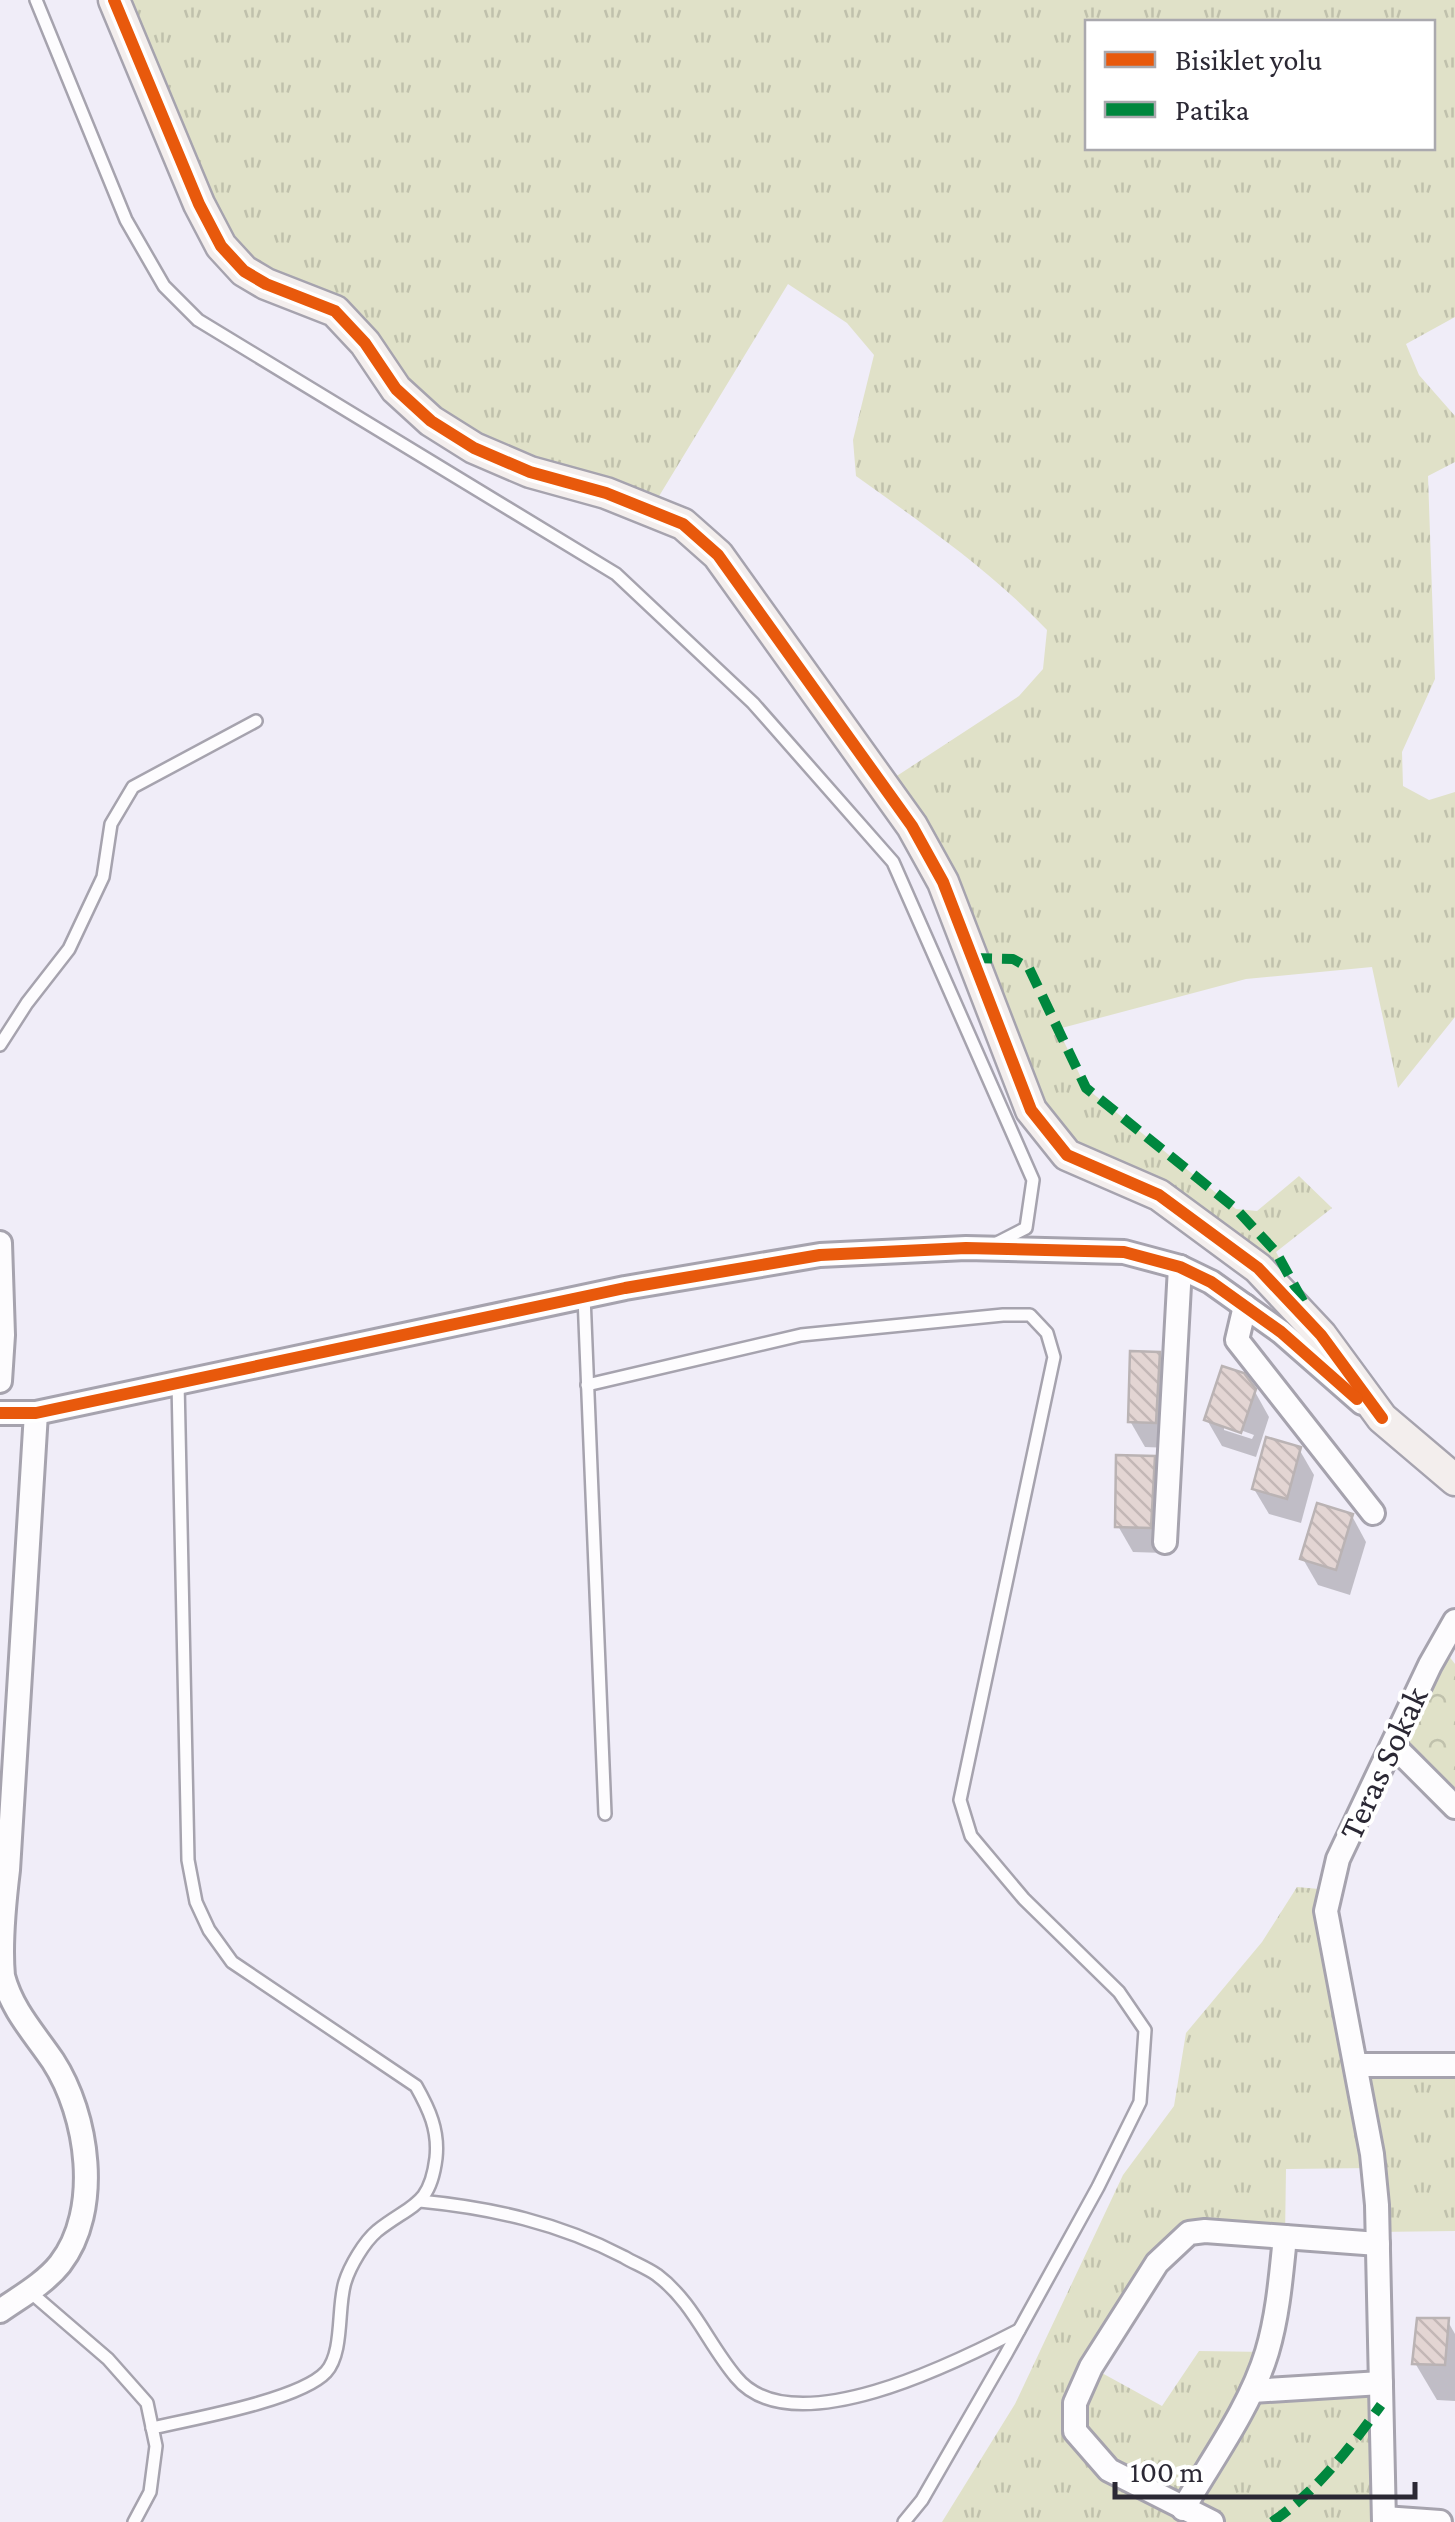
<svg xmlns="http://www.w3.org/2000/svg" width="1455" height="2522" font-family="'Crimson Pro',serif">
	<defs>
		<pattern id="grass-tufts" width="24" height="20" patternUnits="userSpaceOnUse" patternTransform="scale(2.5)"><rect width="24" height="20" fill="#e0e1c8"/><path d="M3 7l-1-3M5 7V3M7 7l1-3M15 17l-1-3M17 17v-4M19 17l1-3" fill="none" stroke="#c0c1ac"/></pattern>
		<pattern id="forest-crowns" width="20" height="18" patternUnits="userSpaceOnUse" patternTransform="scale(2.5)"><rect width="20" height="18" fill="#e0e1c8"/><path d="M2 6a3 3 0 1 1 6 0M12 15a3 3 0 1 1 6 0" fill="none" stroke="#c0c1ac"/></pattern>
		<pattern id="building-back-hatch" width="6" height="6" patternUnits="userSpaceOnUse" patternTransform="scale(2.5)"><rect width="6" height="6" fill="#e3d5d3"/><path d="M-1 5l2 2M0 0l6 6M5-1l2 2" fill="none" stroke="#c3b7b6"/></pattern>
	</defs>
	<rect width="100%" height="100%" fill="#f0edf8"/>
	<!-- grass -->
	<g fill="url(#grass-tufts)" fill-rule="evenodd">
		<path d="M114,0H1455V317L1406,344L1419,375L1455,416V462L1428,476L1435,679L1402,752L1403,786L1429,800L1455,792V1017L1398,1088L1372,967L1246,979L1058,1029L1086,1088L1236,1209L1257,1211L1299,1176L1332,1208L1276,1252L1321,1335L1258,1268L1067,1155L883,785L1019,696L1043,669L1047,630C990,570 923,524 856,476L853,440L874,355L847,323L788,284L650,511L474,448L365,343L244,271ZM1088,22H1432V148H1088Z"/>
		<polygon points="1297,1887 1330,1890 1356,2065 1455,2065 1455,2231 1377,2232 1373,2168 1286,2169 1285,2237 1189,2234 1091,2367 1162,2406 1199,2351 1267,2352 1252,2390 1381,2383 1384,2522 942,2522 1015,2404 1123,2175 1174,2106 1186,2033 1262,1942"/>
	</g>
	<!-- forest -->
	<polygon fill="url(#forest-crowns)" points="1441,1646 1455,1664 1455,1807 1393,1745"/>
	<!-- shadow -->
	<g fill="#0003" fill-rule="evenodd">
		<polygon points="1159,1354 1174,1380 1170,1448 1145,1447 1130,1421"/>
		<path d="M1254,1390L1269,1417L1256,1457L1222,1446L1207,1420ZM1224,1424L1254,1435L1252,1439L1224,1430Z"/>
		<polygon points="1299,1449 1314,1475 1301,1523 1269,1514 1254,1489"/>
		<polygon points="1153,1458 1168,1484 1164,1553 1133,1552 1118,1526"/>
		<polygon points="1352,1516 1366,1542 1350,1595 1318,1585 1303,1559"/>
		<polygon points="1447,2320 1455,2334 1455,2401 1437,2400 1415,2363"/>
	</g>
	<!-- building -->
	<g fill="url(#building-back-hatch)" stroke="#bab3b4" stroke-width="2.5">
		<polygon points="1130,1351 1160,1352 1156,1423 1128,1422"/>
		<polygon points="1222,1366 1244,1373 1256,1389 1241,1433 1204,1420"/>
		<polygon points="1266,1437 1301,1447 1287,1499 1252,1489"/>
		<polygon points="1116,1455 1155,1456 1151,1528 1115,1527"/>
		<polygon points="1317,1503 1353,1514 1336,1570 1300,1559"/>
		<polygon points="1417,2318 1449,2318 1445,2365 1412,2364"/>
	</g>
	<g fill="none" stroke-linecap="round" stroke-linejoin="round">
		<!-- lane casing -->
		<g stroke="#a6a3ae" stroke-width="16">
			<g id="lane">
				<polyline points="36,0 126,220 164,286 198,320 616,574 753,703 893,862 1033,1180 1026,1228 995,1244"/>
				<polyline points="0,1045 27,1003 69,949 103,877 111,824 133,787 256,721"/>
				<polyline points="584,1296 605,1814"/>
				<polyline points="587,1385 801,1335 1003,1315 1030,1315 1047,1333 1054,1357 960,1800 971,1836 1024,1899 1119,1992 1145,2030 1140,2102 1098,2187 1006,2354 922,2500 904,2522"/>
				<path d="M420,2201C492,2208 559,2223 624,2257C634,2263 647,2268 657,2275C693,2302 708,2344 736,2377C792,2446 957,2362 1019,2330"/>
				<polyline points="29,2291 108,2359 147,2403 156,2446 150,2492 134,2522"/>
				<path d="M152,2428C192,2419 300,2400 326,2372C344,2352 337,2307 345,2282C350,2266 364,2242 377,2231C411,2204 430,2207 436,2158C439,2130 429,2109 416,2086L232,1962L209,1930L196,1902L188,1860L178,1382"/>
			</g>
		</g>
		<!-- street casing -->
		<g stroke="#a6a3ae" stroke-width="28">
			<g id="street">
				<polyline points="0,1243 3,1335 0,1381"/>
				<polyline points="1245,1306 1237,1340 1373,1513"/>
				<polyline points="0,1413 36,1413 625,1288 820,1255 966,1248 1124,1252 1180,1267 1211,1282 1281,1332 1362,1403"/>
				<polyline points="1165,1542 1180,1267"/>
				<polyline points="1393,1745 1455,1807"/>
				<polyline points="1356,2065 1455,2065"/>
				<path d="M0,2311C20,2297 45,2283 60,2264C102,2210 88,2115 53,2061C34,2033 12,2010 3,1976C0,1944 4,1903 8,1870L36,1413"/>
				<polyline points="1252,2391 1381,2383"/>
				<path d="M1183,2509C1212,2459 1250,2408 1267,2352C1278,2315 1281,2276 1285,2237"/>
				<polyline points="1384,2518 1440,2522"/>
				<polyline points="1212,2522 1109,2470 1075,2431 1075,2403 1091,2367 1157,2263 1189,2233 1205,2231 1378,2244"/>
				<polyline points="1384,2522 1377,2205 1372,2154 1326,1911 1338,1859 1430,1665 1455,1621"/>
			</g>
		</g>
		<!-- secondary casing -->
		<g stroke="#a6a3ae" stroke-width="35">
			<polyline id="secondary" points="114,0 199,204 221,246 244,271 266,284 335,311 365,343 396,389 431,421 474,448 530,472 606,493 683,524 718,555 912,826 943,882 1031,1110 1067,1155 1159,1195 1258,1268 1321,1335 1382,1418 1455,1480"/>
		</g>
		<!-- lane -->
		<use href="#lane" stroke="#fdfcfe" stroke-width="11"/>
		<!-- street -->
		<use href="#street" stroke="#fdfcfe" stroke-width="22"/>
		<!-- secondary -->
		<use href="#secondary" stroke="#f3eeed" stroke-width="30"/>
		<!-- quiet -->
		<g stroke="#00873e" stroke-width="10" stroke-dasharray="20 10" stroke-linecap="butt">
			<polyline points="972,958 1013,959 1029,968 1086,1088 1236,1209 1276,1252 1305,1305"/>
			<path d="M1272,2522C1317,2491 1350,2448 1381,2405"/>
		</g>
		<!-- cycleway casing -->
		<g stroke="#fff" stroke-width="19">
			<g id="cycleway">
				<polyline points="114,0 199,204 221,246 244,271 266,284 335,311 365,343 396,389 431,421 474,448 530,472 606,493 683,524 718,555 912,826 943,882 1031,1110 1067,1155 1159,1195 1258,1268 1321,1335 1382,1418"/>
				<polyline points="0,1413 36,1413 625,1288 820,1255 966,1248 1124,1252 1180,1267 1211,1282 1281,1332 1357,1399"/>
			</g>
		</g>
		<!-- cycleway -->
		<use href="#cycleway" stroke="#e8590c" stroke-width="12"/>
	</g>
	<g text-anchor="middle" stroke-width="8" stroke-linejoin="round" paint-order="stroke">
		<!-- street labels -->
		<g font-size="35" fill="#2b2834" stroke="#fff">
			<text transform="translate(1383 1763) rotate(-65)" y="12">Teras Sokak</text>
		</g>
	</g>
	<!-- legend -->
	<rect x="1085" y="20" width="350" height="130" fill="#ffffff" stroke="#aaa9ae" stroke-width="2.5"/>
	<rect x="1105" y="52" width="50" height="15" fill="#e8590c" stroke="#aaa9ae" stroke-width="2.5"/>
	<text x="1175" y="70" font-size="30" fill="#2b2834">Bisiklet yolu</text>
	<rect x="1105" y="102" width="50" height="15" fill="#00873e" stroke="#aaa9ae" stroke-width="2.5"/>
	<text x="1175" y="120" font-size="30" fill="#2b2834">Patika</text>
	<!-- scale -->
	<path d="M1115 2482v15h300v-15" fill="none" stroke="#2b2834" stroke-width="5"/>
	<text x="1130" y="2482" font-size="30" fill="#2b2834" stroke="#ffffff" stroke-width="8" paint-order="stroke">100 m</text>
</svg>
